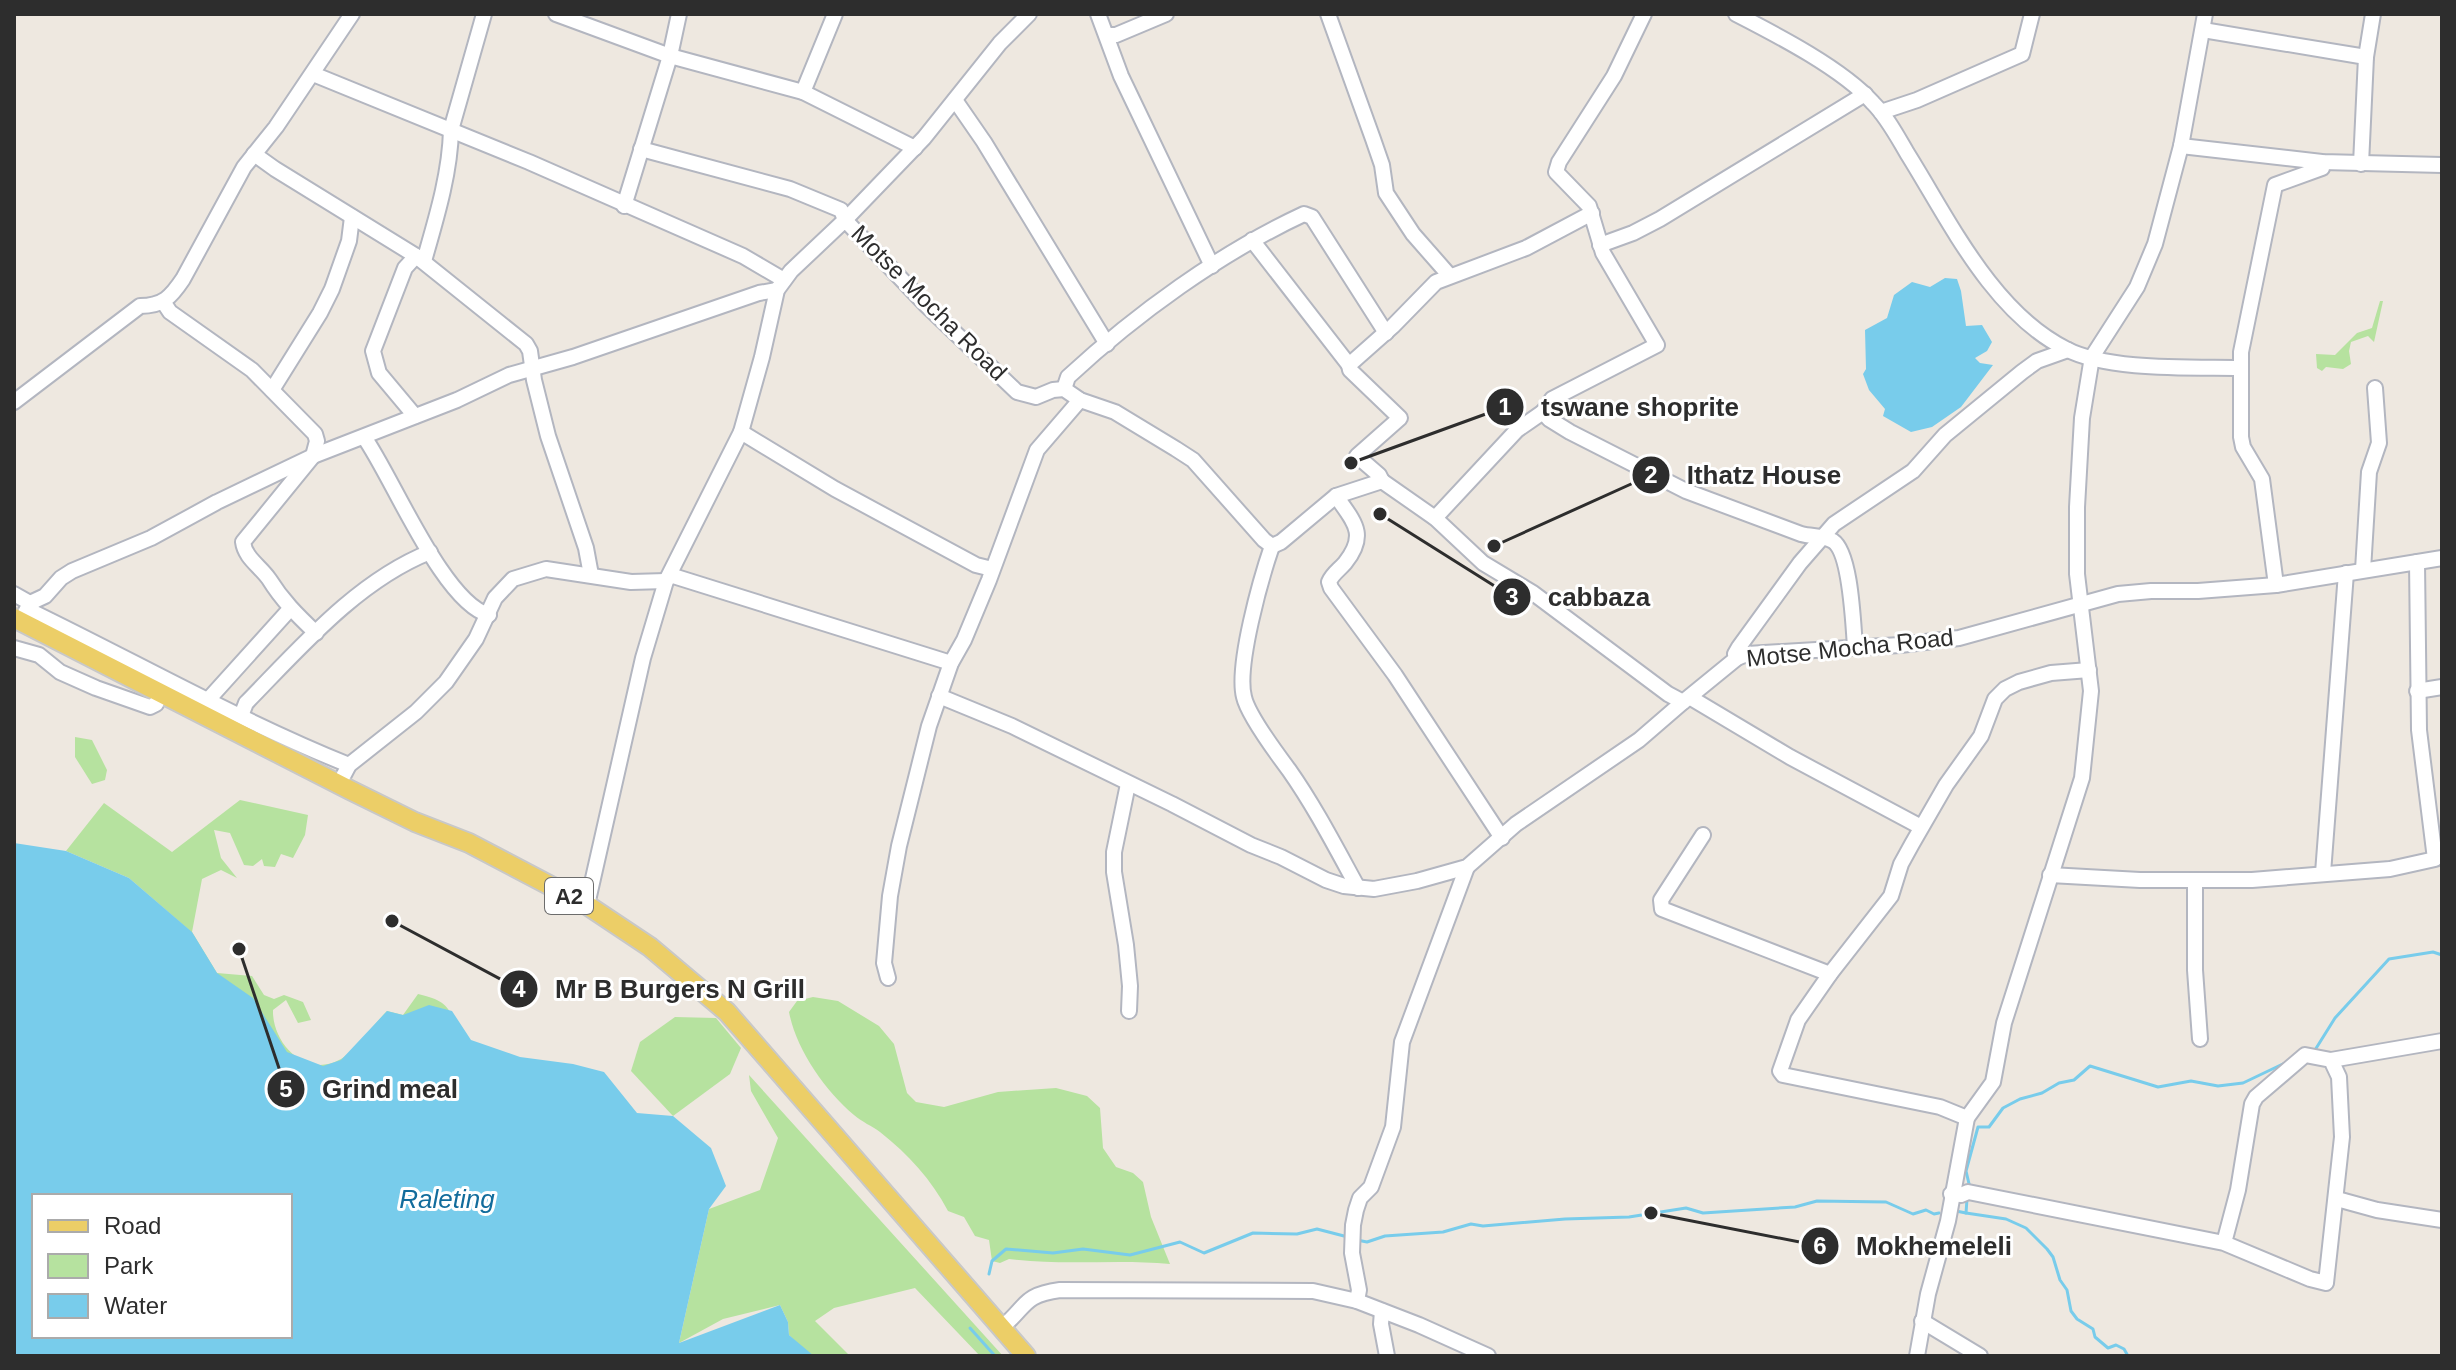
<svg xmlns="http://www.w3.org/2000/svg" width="2456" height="1370" font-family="Helvetica,sans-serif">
	<rect width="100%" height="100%" fill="#eee8e0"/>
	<!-- green -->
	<g fill="#b6e29f">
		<polygon points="2380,301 2383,301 2374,342 2368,336 2351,342 2349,351 2351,364 2343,369 2326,367 2322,371 2317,368 2316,354 2335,355 2357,333 2372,328"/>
		<polygon points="75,737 92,740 107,770 105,780 92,784 75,757"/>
		<path d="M240,800L308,815L305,835L293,858L281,854L275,867L264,866L262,859L253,866L244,865L230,833L214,830L221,858L237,878L221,870L202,879L192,932L217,973L252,976L264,995L274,999L284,995L303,1002L311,1020L298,1023L286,1000L273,1010C272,1043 305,1078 339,1060C354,1053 374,1024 387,1011L403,1015L418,994C449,1001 451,1009 459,1038L290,1336L311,1124L188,929L129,878L66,851L104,803L172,852Z"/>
		<path d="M813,997L838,1001L879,1026L894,1044L907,1093L916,1102L944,1107L998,1092L1056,1088L1087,1096L1100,1108L1103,1148L1116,1167L1133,1173L1143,1182L1151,1217L1170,1264C1117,1259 1063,1266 1009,1259L1000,1263L992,1261L989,1240L975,1236L964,1217L948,1211C931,1179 909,1155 880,1132C872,1126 862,1122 854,1115C825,1091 796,1049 789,1012L797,1001Z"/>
		<polygon points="675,1017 716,1018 741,1048 730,1074 673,1116 631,1071 640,1042"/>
		<polygon points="749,1075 1003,1356 980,1356 915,1288 834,1308 815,1321 850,1356 810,1355 789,1335 788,1322 780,1305 723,1319 679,1343 709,1209 760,1190 778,1138 751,1091"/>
	</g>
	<!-- water -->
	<g fill="#78cceb" fill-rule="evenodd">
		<polygon points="1945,278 1957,279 1961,291 1966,326 1982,325 1992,342 1987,351 1975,358 1980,363 1993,365 1961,407 1932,427 1911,432 1883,416 1885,409 1869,390 1863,374 1866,369 1865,330 1887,318 1894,295 1912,282 1930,287"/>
		<path d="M14,843L66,851L129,878L192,932L217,973L253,998L287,1052L323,1066L341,1060L387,1011L403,1015L429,1005L452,1011L471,1040L520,1057L573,1064L604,1072L637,1113L673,1116L711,1148L726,1186L709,1209L679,1343L780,1305L788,1322L789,1335L814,1356H14ZM34,1196H290V1336H34Z"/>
	</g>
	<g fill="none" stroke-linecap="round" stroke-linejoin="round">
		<!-- stream -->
		<g stroke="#78cceb" stroke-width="3">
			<polyline points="2315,1050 2335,1018 2389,959 2433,952 2442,955"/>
			<polyline points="1970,1188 1966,1171 1978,1127 1989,1127 2003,1108 2020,1099 2042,1093 2059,1083 2074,1080 2090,1066 2158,1087 2191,1081 2218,1086 2243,1083 2287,1062"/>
			<polyline points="1956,1211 1966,1213 1967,1199"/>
			<polyline points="1966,1213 2006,1219 2026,1228 2047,1249 2053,1257 2060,1280 2067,1290 2071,1311 2077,1319 2093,1329 2095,1337 2108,1348 2116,1345 2124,1349 2128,1356"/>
			<polyline points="1357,1240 1367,1242 1385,1236 1443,1232 1471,1224 1483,1226 1565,1219 1629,1217 1686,1208 1703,1213 1795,1207 1817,1201 1886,1202 1913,1214 1926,1210 1934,1214 1939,1213"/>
			<polyline points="989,1274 992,1261 1006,1249 1053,1253 1083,1249 1130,1255 1180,1242 1204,1253 1253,1233 1297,1234 1317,1229 1344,1236"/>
			<polyline points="970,1328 995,1356"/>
		</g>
		<!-- minor casing -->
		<g stroke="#b3b6c0" stroke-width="18">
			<g id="minor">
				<polyline points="556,14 670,56 803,92 915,148"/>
				<polyline points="1098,14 1121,76 1212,266"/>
				<polyline points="1328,14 1373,139 1382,165 1386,193 1413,234 1449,275"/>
				<path d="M1736,14C1777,35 1843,69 1873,103C1887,117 1897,136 1907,153C1949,220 1992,312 2066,349C2108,371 2192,367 2240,368"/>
				<polyline points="2203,30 2366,57 2361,164"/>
				<polyline points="1107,35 1116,35 1166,14"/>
				<polyline points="2366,57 2373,14"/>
				<polyline points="313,74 529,162 743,256 784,280"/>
				<polyline points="803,92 835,14"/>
				<polyline points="955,100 984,142 1107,344"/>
				<polyline points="1881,112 1917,100 2022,54 2032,14"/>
				<polyline points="2181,146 2322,162 2442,165"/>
				<polyline points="641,149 790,189 841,210 845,220 924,138 1000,43 1029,14"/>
				<polyline points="254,154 275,169 416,256 526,344 530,351 534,380 548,436 586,548 591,575"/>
				<polyline points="624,206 670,56 679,14"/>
				<polyline points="1252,240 1349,365 1393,326 1436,282 1526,248 1592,213"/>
				<polyline points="1600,245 1633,233 1660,219 1865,94"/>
				<path d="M424,261C436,219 450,174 451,130L484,14"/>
				<path d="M164,303L170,312L252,370L315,434L317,441L313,456L243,542C245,558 260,566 269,579C282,600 297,615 316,633"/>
				<polyline points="1349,365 1350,370 1400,418 1357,456 1379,475 1382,481"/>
				<path d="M1064,389L1068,377C1136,314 1220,253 1304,214L1312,217L1386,333"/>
				<polyline points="272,390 320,313 332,289 349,241 352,217"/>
				<path d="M14,402L140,306C163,306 171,297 183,279L244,167L276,127L352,14"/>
				<polyline points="1543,412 1552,399 1657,345 1603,253 1589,206 1556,172 1559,162 1614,76 1644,14"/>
				<polyline points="415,416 379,373 373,351 405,268 416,256"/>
				<polyline points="741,432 835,489 976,565 992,569"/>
				<path d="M364,437C392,476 443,603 489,615"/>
				<path d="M1336,496C1354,522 1368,534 1345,563C1339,570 1332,574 1329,582L1331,588L1395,675L1502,838"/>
				<path d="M1435,518L1517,430L1543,412L1549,419L1570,432L1686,491L1801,534C1812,537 1823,535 1833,541C1851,553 1853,624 1855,646"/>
				<path d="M1272,546C1261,578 1236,666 1244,697C1248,715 1277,754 1289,770C1315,807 1336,848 1358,888"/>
				<polyline points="2363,570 2369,472 2379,443 2375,388"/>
				<polyline points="670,575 951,663"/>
				<polyline points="2276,585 2262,479 2243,447 2241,437 2241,352 2275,185 2322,168 2322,162"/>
				<path d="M14,594L30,603L33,612C138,663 240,721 349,765"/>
				<polyline points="21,621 30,603 45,596 61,578 72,571 151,538 217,502 313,456 457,400 509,375 573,357 759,293 777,290"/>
				<polyline points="14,648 39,655 60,672 96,688 150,707 156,704 161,693"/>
				<polyline points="1737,658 1735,654 1739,647 1800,563 1834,524 1913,471 1945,435 2022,372 2037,361 2068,350"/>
				<polyline points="2417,691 2442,687"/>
				<polyline points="939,696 1012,726 1172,804 1251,845 1281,857 1326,880 1344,886 1374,889 1417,881 1467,867 1516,824 1639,740 1683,702"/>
				<polyline points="1691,698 1790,757 1921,827"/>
				<polyline points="207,701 290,609"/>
				<path d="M241,716L246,703C300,648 357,581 430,552"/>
				<polyline points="339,784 349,765 416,712 446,682 476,639 495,598 513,579 546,569 631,582 666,581"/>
				<polyline points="1128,784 1114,852 1114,872 1126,945 1130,986 1129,1011"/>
				<polyline points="1703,835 1661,900 1662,909 1830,974"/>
				<polyline points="2323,873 2346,573"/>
				<polyline points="2050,875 2140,880 2252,880 2390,869 2435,859 2419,730 2417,562"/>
				<polyline points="2195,880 2195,970 2200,1039"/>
				<polyline points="587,905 643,658 666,581 741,432 762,357 777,290 791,271 845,220 927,306 1017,392 1036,397 1053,390 1064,389 1080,400 1115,412 1176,449 1193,460 1264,540 1272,546 1281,542 1336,496 1382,481 1435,518 1483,563 1533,593 1668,694 1683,702 1737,658 1747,654 1900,645 1959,638 2118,594 2151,591 2198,591 2276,585 2442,558"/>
				<polyline points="888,978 884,963 890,896 899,846 929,726 951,663 964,640 989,580 1037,450 1080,400"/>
				<polyline points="2331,1060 2442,1041"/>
				<polyline points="1967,1118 1940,1107 1783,1075 1780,1071 1798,1020 1830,974 1891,896 1901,864 1912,844 1946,785 1981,736 1995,699 2005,689 2019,682 2051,673 2089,670"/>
				<polyline points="1951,1194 1961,1195 1968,1192 2224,1243 2310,1279 2326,1283 2342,1137 2339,1077 2331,1060 2305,1055 2256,1097 2252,1104 2238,1190 2224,1243"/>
				<polyline points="2337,1199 2377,1210 2442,1220"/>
				<polyline points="1357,1301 1359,1290 1352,1253 1353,1225 1356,1210 1360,1198 1371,1187 1393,1127 1402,1042 1467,867"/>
				<polyline points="1382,1311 1381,1324 1387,1356"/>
				<polyline points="1922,1321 1980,1356"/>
				<path d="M1001,1328C1027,1307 1022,1295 1060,1290L1313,1291L1357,1301L1419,1325L1488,1356"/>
				<polyline points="1917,1356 1928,1294 1948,1221 1967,1118 1993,1082 2004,1023 2082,778 2091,691 2077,574 2077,507 2082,418 2092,357 2137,287 2155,244 2181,146 2205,14"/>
			</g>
		</g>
		<!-- major casing -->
		<g stroke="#c8c8c8" stroke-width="22">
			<polyline id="major" points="14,618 350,790 415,822 469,843 587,905 650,947 727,1012 1026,1356"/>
		</g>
		<!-- minor -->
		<use href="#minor" stroke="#fff" stroke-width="14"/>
		<!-- major -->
		<use href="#major" stroke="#ecce67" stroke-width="18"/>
	</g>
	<g text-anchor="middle" stroke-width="6" stroke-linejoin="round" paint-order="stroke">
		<!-- shield labels -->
		<rect fill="#fff" stroke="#6c6c6c" stroke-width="2" x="545" y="878" width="48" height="36" rx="6"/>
		<g font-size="22" font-weight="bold" fill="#2d2d2d">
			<text x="569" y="904">A2</text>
		</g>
		<!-- street labels -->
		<g font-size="24" fill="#2d2d2d" stroke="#fff">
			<text transform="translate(929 303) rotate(45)" y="8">Motse Mocha Road</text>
			<text transform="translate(1850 648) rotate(-6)" y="8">Motse Mocha Road</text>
		</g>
		<!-- water labels -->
		<g font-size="26" font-style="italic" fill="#126c9c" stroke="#fff">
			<text x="447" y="1208">Raleting</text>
		</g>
	</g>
	<!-- callouts -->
	<path fill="none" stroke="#2d2d2d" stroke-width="3" d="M1351 463L1505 407M1494 546L1651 475M1380 514L1512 597M392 921L519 989M239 949L286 1089M1651 1213L1820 1246"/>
	<g fill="#2d2d2d" stroke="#fff" stroke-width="3">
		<circle cx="1351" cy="463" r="8"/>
		<circle cx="1494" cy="546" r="8"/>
		<circle cx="1380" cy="514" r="8"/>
		<circle cx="392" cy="921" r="8"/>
		<circle cx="239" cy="949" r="8"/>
		<circle cx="1651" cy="1213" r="8"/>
		<circle cx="1505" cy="407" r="20"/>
		<circle cx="1651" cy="475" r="20"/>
		<circle cx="1512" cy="597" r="20"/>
		<circle cx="519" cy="989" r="20"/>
		<circle cx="286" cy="1089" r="20"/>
		<circle cx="1820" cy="1246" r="20"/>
	</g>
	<g font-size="24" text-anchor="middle" font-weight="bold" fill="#fff">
		<text x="1505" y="415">1</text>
		<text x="1651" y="483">2</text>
		<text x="1512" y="605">3</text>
		<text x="519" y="997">4</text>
		<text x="286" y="1097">5</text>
		<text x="1820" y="1254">6</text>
	</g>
	<g font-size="26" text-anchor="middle" font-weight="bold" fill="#2d2d2d" stroke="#fff" stroke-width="6" stroke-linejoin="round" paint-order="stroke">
		<text x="1640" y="416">tswane shoprite</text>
		<text x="1764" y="484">Ithatz House</text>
		<text x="1599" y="606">cabbaza</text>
		<text x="680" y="998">Mr B Burgers N Grill</text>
		<text x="390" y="1098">Grind meal</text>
		<text x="1934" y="1255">Mokhemeleli</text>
	</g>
	<!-- border -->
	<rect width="2456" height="1370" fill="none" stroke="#2d2d2d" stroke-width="32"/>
	<!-- legend -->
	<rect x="32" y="1194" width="260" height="144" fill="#ffffff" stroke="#ababab" stroke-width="2"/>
	<rect x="48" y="1220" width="40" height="12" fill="#ecce67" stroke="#ababab" stroke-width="2"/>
	<text x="104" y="1234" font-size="24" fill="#2d2d2d">Road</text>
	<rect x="48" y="1254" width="40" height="24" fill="#b6e29f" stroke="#ababab" stroke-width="2"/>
	<text x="104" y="1274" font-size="24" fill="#2d2d2d">Park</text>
	<rect x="48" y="1294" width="40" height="24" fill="#78cceb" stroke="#ababab" stroke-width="2"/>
	<text x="104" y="1314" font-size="24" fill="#2d2d2d">Water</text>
</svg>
